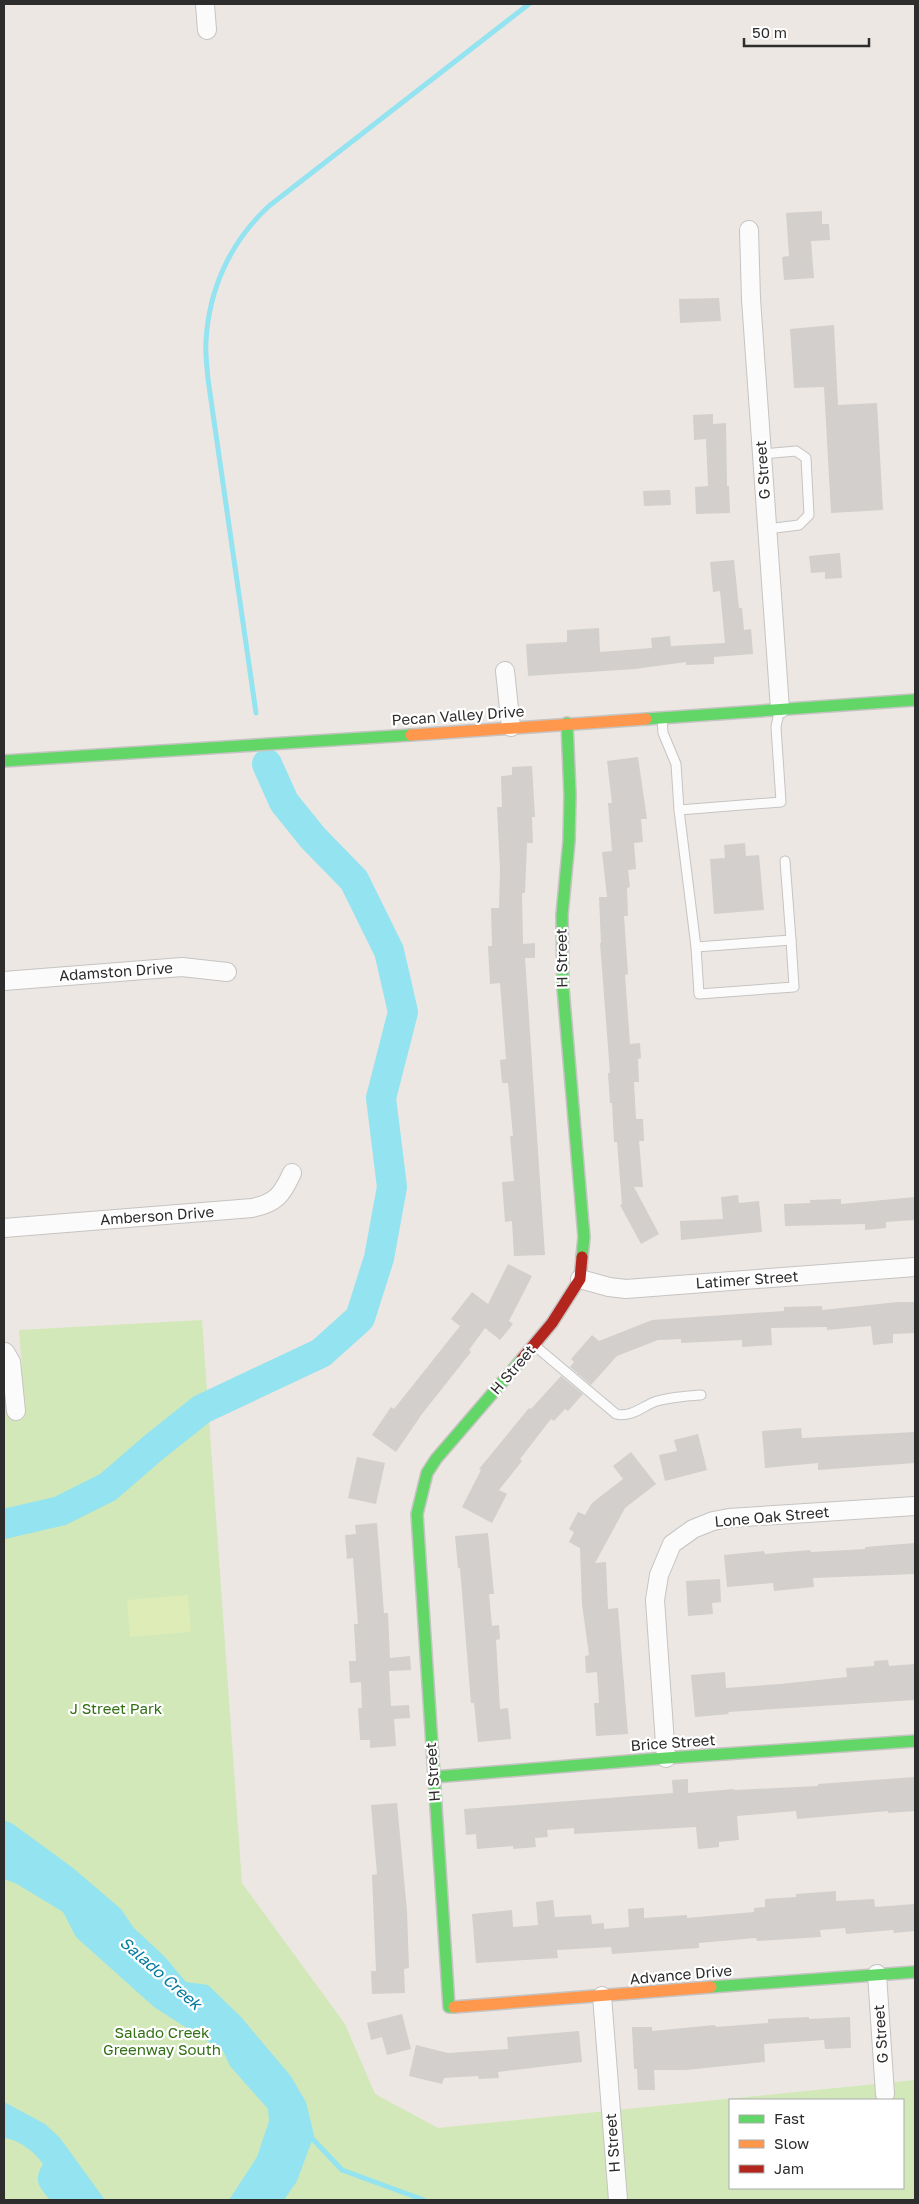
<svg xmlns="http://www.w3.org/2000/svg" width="919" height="2204" font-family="'Golos Text',sans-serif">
	<rect width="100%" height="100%" fill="#ece7e2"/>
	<!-- green -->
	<path fill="#d2e8b9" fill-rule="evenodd" d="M202,1320L242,1883L345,2024L375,2094L438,2128L915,2080V2200H4V1369L22,1366L19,1330ZM730,2100H903V2188H730Z"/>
	<!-- pitch -->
	<polygon fill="#deecb7" points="188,1595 191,1632 130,1637 127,1600"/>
	<!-- water -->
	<g fill="#93e3f0">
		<polygon points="4,1820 13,1824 73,1868 121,1909 133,1927 165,1957 186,1982 208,1985 241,2017 290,2075 306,2102 314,2135 297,2181 284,2200 229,2200 257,2157 269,2121 268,2109 230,2066 223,2051 154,2007 76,1937 63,1912 17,1884 4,1879"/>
		<path d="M4,2102L45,2124L60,2138L105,2200H50C39,2186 33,2181 43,2164C35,2152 18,2139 4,2138Z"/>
	</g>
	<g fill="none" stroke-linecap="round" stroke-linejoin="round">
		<!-- stream -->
		<g stroke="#93e3f0" stroke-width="5">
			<path d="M256,713L208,379C207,366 205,353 206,341C209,288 231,241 269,206L529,4"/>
			<polyline points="308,2134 342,2170 424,2200"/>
		</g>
		<!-- river -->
		<polyline stroke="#93e3f0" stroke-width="30" points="4,1524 60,1511 108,1487 153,1448 202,1409 321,1353 360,1318 379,1258 392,1187 381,1098 403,1012 389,951 354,880 313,838 284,802 267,764"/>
	</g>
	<!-- building -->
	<g fill="#d2cfcc">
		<polygon points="822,211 822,224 829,224 830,240 811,241 814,278 784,280 782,257 789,256 786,213"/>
		<polygon points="719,298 721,321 680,323 679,299"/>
		<polygon points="834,325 838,405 877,403 883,510 831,513 824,387 794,388 790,329"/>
		<polygon points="713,414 713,424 726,423 727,486 729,486 730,513 696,514 695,487 708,486 706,439 694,440 693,415"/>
		<polygon points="670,490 671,505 644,506 643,491"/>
		<polygon points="840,553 842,578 825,579 825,572 811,573 809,556"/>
		<polygon points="734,560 739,608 742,608 744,630 751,629 753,654 714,657 714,664 686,665 686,662 635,669 528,676 526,644 567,642 567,630 599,628 600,652 652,648 651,638 670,636 671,646 725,643 720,591 713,592 710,562"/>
		<polygon points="638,757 647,819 641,819 643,842 634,843 636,869 628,870 630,887 627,888 628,916 624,916 628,974 625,975 630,1044 640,1043 641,1058 638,1059 639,1082 634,1082 636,1119 643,1119 644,1141 639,1141 643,1187 634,1187 659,1234 641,1244 620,1205 622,1204 617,1142 614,1142 612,1103 610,1103 608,1073 610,1073 600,943 601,943 599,897 607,897 602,852 612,851 608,803 612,803 607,761"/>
		<polygon points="532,766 535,817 532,817 533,843 527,843 525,893 522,893 523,944 535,943 535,958 525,958 545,1255 514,1256 512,1221 505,1222 502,1182 514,1181 510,1136 513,1136 508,1083 502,1083 500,1060 506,1059 500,983 490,984 488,946 492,946 491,908 499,908 500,870 497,807 502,807 501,776 512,775 512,767"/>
		<polygon points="745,843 746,856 759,855 764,910 714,914 710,859 725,858 724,845"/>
		<polygon points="738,1195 739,1203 759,1201 762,1232 681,1240 680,1221 723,1219 721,1197"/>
		<polygon points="915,1197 915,1220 886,1222 886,1228 865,1230 865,1224 785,1226 784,1204 810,1203 810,1200 841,1199 841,1204"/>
		<polygon points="508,1264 532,1276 509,1321 513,1324 500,1340 485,1328 469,1350 471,1352 422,1414 396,1452 372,1435 391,1407 394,1409 460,1326 451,1319 472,1292 488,1304"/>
		<polygon points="898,1302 915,1302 915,1333 893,1334 893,1343 873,1345 871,1326 827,1330 827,1327 771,1328 772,1345 742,1347 742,1340 681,1343 681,1339 658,1340 617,1356 591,1385 570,1367 574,1362 571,1359 592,1335 599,1341 652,1320 784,1311 784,1307 822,1306 822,1310"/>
		<polygon points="561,1376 583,1394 568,1411 565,1409 554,1421 551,1419 520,1459 522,1461 499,1490 507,1494 492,1523 462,1507 481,1470 479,1469 529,1408 531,1409"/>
		<polygon points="801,1428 802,1438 915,1432 915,1463 818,1470 818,1463 765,1468 762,1431"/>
		<polygon points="698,1434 707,1470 665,1481 659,1455 677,1451 674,1440"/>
		<polygon points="631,1452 656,1484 625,1508 595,1563 606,1562 608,1609 618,1608 628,1734 596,1736 594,1703 599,1703 597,1672 586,1673 585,1656 589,1655 582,1604 580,1548 569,1542 574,1532 569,1529 578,1512 585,1515 592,1503 623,1479 613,1466"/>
		<polygon points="357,1457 385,1463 376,1504 348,1498"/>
		<polygon points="377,1523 384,1613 388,1613 390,1658 410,1656 411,1670 389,1671 391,1706 409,1705 410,1718 394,1719 396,1746 370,1748 370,1740 360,1740 358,1708 362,1708 361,1682 350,1683 349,1661 356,1661 354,1624 358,1624 353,1558 347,1559 345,1535 356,1534 355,1525"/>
		<polygon points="488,1533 494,1594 489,1594 492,1626 499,1625 500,1639 496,1640 500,1709 508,1708 511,1739 478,1742 474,1703 471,1703 460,1568 458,1568 455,1536"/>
		<polygon points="915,1543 915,1574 813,1578 814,1587 774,1591 773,1583 727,1587 724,1555 764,1551 765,1554 810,1550 811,1552 865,1549 865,1547"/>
		<polygon points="720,1579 721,1602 712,1603 713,1614 688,1616 686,1581"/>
		<polygon points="888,1660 889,1666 915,1664 915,1700 728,1712 729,1714 695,1717 691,1675 725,1672 726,1688 780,1684 847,1677 846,1668 874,1666 874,1661"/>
		<polygon points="915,1777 915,1811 888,1813 888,1811 797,1819 796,1811 737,1816 739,1840 719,1842 719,1847 698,1849 696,1827 574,1834 574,1828 547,1830 548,1837 535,1838 536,1847 513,1849 513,1846 477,1849 476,1834 466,1835 464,1809 673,1793 672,1780 688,1779 688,1793 734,1789 734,1790 818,1786 818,1784"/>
		<polygon points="397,1803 407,1911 409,1968 404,1969 405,1993 372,1994 371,1971 376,1971 372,1875 377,1874 371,1805"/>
		<polygon points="836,1891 836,1901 874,1899 875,1907 915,1904 915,1931 894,1933 893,1930 846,1934 845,1928 820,1930 821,1937 757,1941 756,1938 699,1943 699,1948 612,1954 611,1947 557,1950 558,1958 476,1963 472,1914 512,1910 513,1927 538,1925 536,1902 553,1900 555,1917 591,1915 592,1924 604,1923 604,1929 629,1927 628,1909 644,1908 644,1918 687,1915 687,1918 754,1912 754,1908 765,1907 765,1899 796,1897 796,1894"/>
		<polygon points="402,2014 411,2049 387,2055 382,2037 371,2040 367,2023"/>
		<polygon points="809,2017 809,2019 850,2017 851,2048 825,2049 824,2040 764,2044 765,2062 686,2070 654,2070 655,2090 638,2090 637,2069 634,2069 632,2027 652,2027 652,2031 715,2025 716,2027 768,2023 768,2019"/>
		<polygon points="579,2031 582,2062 498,2072 499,2078 479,2079 478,2076 444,2078 442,2084 409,2076 416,2045 448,2053 508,2049 507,2037"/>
	</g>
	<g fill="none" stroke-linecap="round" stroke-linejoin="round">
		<!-- lane casing -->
		<g stroke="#c5c4c3" stroke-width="11">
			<g id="lane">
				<polyline points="762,454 796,451 806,458 809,515 799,525 767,529"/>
				<polyline points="662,718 663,733 676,764 679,810 781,802 776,727 779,712"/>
				<polyline points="679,810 696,947 791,940 785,861"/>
				<polyline points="696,947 699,994 794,987 791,940"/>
				<path d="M534,1345L616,1414C632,1418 644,1405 657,1401C672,1397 687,1396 701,1395"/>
			</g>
		</g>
		<!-- street casing -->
		<g stroke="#c5c4c3" stroke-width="20">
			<g id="street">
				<polyline points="205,4 207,30"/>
				<polyline points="749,230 751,299 780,709"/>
				<polyline points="505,671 511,727"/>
				<polyline points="4,981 182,967 227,972"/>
				<path d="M4,1228L252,1208C276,1203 282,1195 292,1173"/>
				<polyline points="580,1279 609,1287 626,1289 915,1267"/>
				<polyline points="5,1352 11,1362 16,1411"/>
				<polyline points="666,1758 655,1600 659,1575 672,1544 693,1529 713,1521 729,1518 915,1506"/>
				<polyline points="877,1974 885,2094"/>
				<polyline points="602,1996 618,2200"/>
			</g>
		</g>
		<!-- fast casing -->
		<g stroke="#c5c4c3" stroke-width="14">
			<g id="fast">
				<polyline points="646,719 915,700"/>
				<polyline points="567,723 570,795 569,841 562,915 563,988 584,1237 582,1257"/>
				<polyline points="4,761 411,735"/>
				<polyline points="434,1777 666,1758 915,1741"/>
				<polyline points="711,1987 915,1972"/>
				<polyline points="454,2007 449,2007 417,1514 427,1473 436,1459 522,1359"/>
			</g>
		</g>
		<!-- slow casing -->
		<g stroke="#c5c4c3" stroke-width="14">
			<g id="slow">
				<polyline points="411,735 646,719"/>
				<polyline points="454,2007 711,1987"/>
			</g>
		</g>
		<!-- jam casing -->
		<g stroke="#c5c4c3" stroke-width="14">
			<polyline id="jam" points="522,1359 552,1323 580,1279 582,1257"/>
		</g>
		<!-- lane -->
		<use href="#lane" stroke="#fcfbfb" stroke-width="9"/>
		<!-- street -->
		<use href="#street" stroke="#fcfbfb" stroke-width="18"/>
		<!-- fast -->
		<use href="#fast" stroke="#63d668" stroke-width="11"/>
		<!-- slow -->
		<use href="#slow" stroke="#ff974d" stroke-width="11"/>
		<!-- jam -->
		<use href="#jam" stroke="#b3261e" stroke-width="11"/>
	</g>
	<g text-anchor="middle" stroke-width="4.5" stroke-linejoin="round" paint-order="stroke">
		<!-- street labels -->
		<g font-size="15" fill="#2d2d2d" stroke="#fff">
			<text transform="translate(763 470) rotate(-94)" y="5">G Street</text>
			<text transform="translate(458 716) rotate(-4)" y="5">Pecan Valley Drive</text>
			<text transform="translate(562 958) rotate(-91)" y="5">H Street</text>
			<text transform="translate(116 972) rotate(-4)" y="5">Adamston Drive</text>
			<text transform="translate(157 1216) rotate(-4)" y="5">Amberson Drive</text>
			<text transform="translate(747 1280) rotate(-4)" y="5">Latimer Street</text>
			<text transform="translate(513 1370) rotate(-49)" y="5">H Street</text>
			<text transform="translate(772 1517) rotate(-5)" y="5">Lone Oak Street</text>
			<text transform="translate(673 1743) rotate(-4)" y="5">Brice Street</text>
			<text transform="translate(433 1772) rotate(-94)" y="5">H Street</text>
			<text transform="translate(681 1975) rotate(-5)" y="5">Advance Drive</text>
			<text transform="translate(881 2034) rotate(-94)" y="5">G Street</text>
			<text transform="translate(613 2143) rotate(-94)" y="5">H Street</text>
		</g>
		<!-- park labels -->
		<g font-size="15" fill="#337016" stroke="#fff">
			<text x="116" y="1714">J Street Park</text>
			<text x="162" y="2038">Salado Creek<tspan x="162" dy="17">Greenway South</tspan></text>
		</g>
		<!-- water labels -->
		<g font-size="16" font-style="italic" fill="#067ca0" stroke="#fff">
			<text transform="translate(161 1973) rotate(41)" y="6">Salado Creek</text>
		</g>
	</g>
	<!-- border -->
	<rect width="919" height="2204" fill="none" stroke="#2d2d2d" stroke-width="10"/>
	<!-- legend -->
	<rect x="729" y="2099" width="175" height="90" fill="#ffffff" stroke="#ababab"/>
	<rect x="739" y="2115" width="25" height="8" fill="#63d668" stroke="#ababab"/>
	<text x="774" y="2124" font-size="15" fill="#2d2d2d">Fast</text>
	<rect x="739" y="2140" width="25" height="8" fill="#ff974d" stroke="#ababab"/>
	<text x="774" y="2149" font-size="15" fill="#2d2d2d">Slow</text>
	<rect x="739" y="2165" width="25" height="8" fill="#b3261e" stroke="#ababab"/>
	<text x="774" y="2174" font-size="15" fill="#2d2d2d">Jam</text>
	<!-- scale -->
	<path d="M744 38v8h125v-8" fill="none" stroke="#2d2d2d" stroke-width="2.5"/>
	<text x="752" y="38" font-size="15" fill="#2d2d2d" stroke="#ffffff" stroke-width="4" paint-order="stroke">50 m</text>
</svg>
